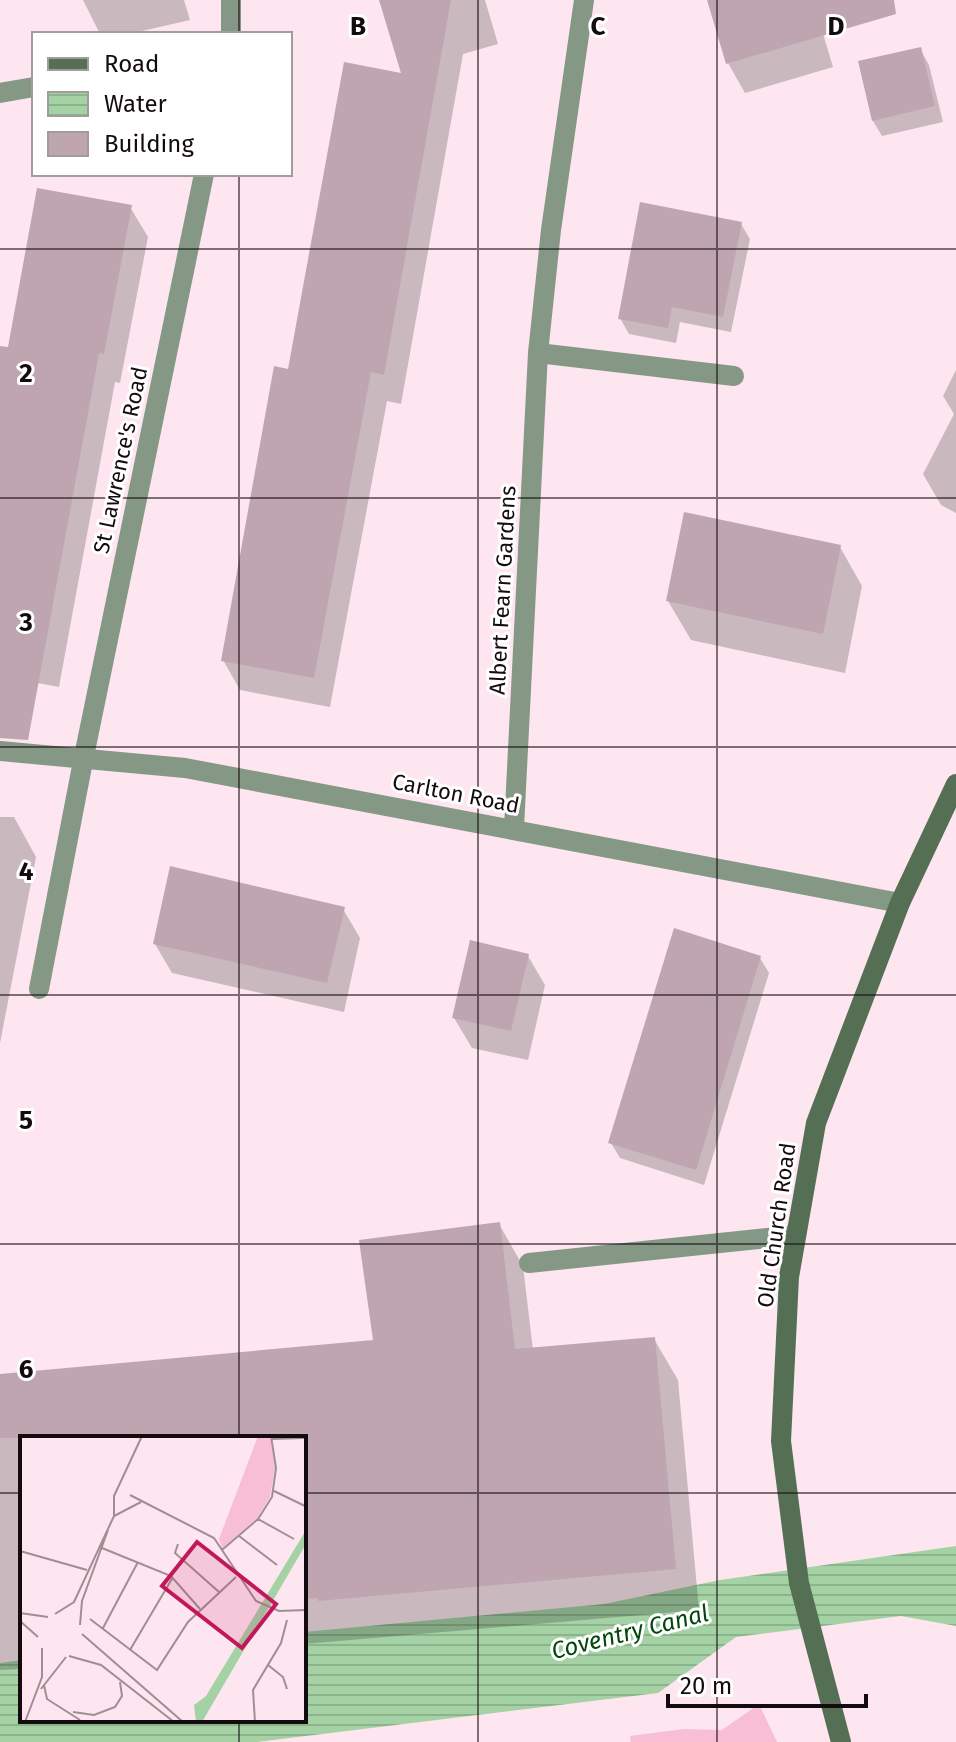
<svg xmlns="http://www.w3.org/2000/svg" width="956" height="1742" font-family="'Fira Sans',sans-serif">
	<defs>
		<pattern id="water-rules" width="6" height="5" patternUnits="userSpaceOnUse" patternTransform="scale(2)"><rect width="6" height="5" fill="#a5d2a4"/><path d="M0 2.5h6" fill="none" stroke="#8db38c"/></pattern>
	</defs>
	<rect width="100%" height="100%" fill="#fde6ef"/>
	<!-- green -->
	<polygon fill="#f7bed6" points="759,1704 777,1742 631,1742 630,1736 684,1729 722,1730"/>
	<!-- water -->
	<polygon fill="url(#water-rules)" points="956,1546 956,1626 901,1616 736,1637 658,1693 257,1742 0,1742 0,1663 22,1660 22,1720 304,1720 304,1632 604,1604 720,1580"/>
	<!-- shadow -->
	<g fill="#0003">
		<polygon points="83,0 184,0 190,20 129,34 100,34"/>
		<polygon points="380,0 485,0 498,44 463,54 401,404 387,401 330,707 240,690 223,660 290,371 402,76"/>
		<polygon points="709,0 813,0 833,67 745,93 728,63"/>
		<polygon points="920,49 929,65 943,122 882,136 873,121"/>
		<polygon points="130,207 148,237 120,383 115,382 59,687 0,676 0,372"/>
		<polygon points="741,224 750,239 731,332 680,322 676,343 629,334 620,318"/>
		<polygon points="956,370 956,513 941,505 923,474 954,414 943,396"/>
		<polygon points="840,547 862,586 845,673 691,640 668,601"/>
		<polygon points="0,817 14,817 36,857 0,1043"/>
		<polygon points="343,909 360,938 344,1012 172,973 155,944"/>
		<polygon points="528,956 545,985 528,1060 472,1048 454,1018"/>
		<polygon points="760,958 769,973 704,1185 620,1158 611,1143"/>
		<polygon points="499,1224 523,1266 533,1350 654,1339 678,1380 699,1610 304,1644 304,1438 22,1438 22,1669 0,1670 0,1376 375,1342"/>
	</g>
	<!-- building -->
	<g fill="#bfa5af">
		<polygon points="379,0 451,0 384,375 371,372 314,678 221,661 274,366 288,369 344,62 401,73"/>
		<polygon points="707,0 894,0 896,14 726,64"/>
		<polygon points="921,47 935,106 872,121 858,61"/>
		<polygon points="37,188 132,205 104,354 99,353 28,740 0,738 0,346 8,347"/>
		<polygon points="640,202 742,222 723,317 672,307 668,328 618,319"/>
		<polygon points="684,512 841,545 823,634 666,601"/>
		<polygon points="170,866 345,907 327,983 153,944"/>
		<polygon points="674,928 761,956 696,1170 608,1143"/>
		<polygon points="470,940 529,954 511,1031 452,1018"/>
		<polygon points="500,1222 515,1349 655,1337 676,1569 318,1601 318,1598 304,1599 304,1438 0,1438 0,1374 373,1340 359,1240"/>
	</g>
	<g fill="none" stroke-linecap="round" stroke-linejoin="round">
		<!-- service -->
		<g stroke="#859885" stroke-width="20">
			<polyline points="39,989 84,756"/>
			<polyline points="529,1263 796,1235"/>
		</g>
		<!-- minor -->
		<g stroke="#859885" stroke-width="20">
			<polyline points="231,34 231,0"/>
			<polyline points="0,93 34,87"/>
			<polyline points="538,353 734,376"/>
			<polyline points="0,751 185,768 900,903"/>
			<polyline points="84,756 204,174"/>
			<polyline points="514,828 538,353 551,230 584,0"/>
		</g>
		<!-- secondary -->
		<polyline stroke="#546f53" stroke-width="20" points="841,1742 799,1583 781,1441 789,1277 816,1123 900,903 956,784"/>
	</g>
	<!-- grid -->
	<path fill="none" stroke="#140b0f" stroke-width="2" stroke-opacity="0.55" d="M239,0V34M478,0V1742M717,0V1742M239,174V1438M0,249H956M0,498H956M0,747H956M0,995H956M0,1244H956M0,1493H22M304,1493H956M239,1720V1742"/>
	<g text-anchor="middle" stroke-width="6" stroke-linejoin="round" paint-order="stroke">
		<!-- street labels -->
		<g font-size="22" fill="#140b0f" stroke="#fff">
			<text transform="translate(120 460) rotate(-78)" y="8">St Lawrence's Road</text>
			<text transform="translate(502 590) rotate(-87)" y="8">Albert Fearn Gardens</text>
			<text transform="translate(456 793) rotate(11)" y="8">Carlton Road</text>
			<text transform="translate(776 1225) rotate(-82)" y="8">Old Church Road</text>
		</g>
		<!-- water labels -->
		<g font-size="24" font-style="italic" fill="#02470d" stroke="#fff">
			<text transform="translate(630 1632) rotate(-14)" y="8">Coventry Canal</text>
		</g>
	</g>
	<!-- overview -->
	<g transform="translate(20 1436)">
		<rect width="286" height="286" fill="#fde6ef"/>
		<path d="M238,0H250L255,31L250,61L237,82L202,113L199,103Z" fill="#f7bed6"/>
		<path d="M286,94V108L182,286H176L174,269L186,260Z" fill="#a5d2a4"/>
		<path fill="none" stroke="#a08e95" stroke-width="2" d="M252,3L284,2M254,55L285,70M110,59L194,102L236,165L259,175L286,174M94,80V60L122,0M238,83L274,103M219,100L257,129M158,108L155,117L199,156M82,112L151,140L180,173M202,114L238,83L252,61L256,32L251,0M0,115L67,134M0,177L28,181M35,178L54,166L94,80L121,66M70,183L137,234L168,186L216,141M0,185L18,201M60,189L62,165L88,94M83,192L118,126M62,198L163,286M110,214L153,141M49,220L81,229L154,286M248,229L263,241L267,253M24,249L27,263L60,284M21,253L46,221M53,276L74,279L95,271L102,260L100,246M5,286L22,241V212M235,286L233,254L261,207L267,184"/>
		<path fill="#c2185b" fill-opacity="0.15" stroke="#c2185b" stroke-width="4" d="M177,106L256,168L222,212L142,150Z"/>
		<rect width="286" height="286" fill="none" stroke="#140b0f" stroke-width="4"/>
	</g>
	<g font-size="26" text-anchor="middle" font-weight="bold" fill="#140b0f" stroke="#fff" stroke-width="6" stroke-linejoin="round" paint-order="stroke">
		<text x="358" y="35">B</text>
		<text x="598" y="35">C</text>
		<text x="836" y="35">D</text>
		<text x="26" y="382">2</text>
		<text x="26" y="631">3</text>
		<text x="26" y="880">4</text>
		<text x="26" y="1129">5</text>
		<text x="26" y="1378">6</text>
	</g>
	<!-- legend -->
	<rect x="32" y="32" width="260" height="144" fill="#ffffff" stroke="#a19d9f" stroke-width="2"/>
	<rect x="48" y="58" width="40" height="12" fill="#546f53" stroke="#a19d9f" stroke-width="2"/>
	<text x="104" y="72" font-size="24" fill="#140b0f">Road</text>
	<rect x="48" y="92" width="40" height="24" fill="url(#water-rules)" stroke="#a19d9f" stroke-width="2"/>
	<text x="104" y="112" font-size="24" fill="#140b0f">Water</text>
	<rect x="48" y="132" width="40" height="24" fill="#bfa5af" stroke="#a19d9f" stroke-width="2"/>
	<text x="104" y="152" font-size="24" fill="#140b0f">Building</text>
	<!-- scale -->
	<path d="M668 1694v12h198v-12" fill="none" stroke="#140b0f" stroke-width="4"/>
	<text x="680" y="1694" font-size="24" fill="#140b0f" stroke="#ffffff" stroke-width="6" paint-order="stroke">20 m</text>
</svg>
